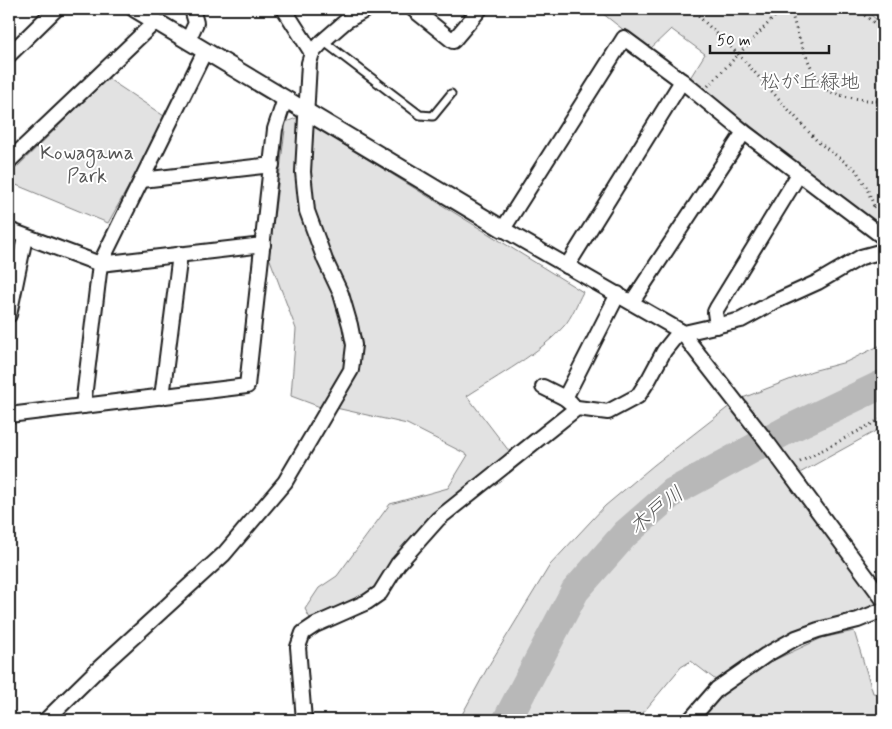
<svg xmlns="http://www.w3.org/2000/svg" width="892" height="729" font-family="Mynerve,'Klee One',sans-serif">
	<rect width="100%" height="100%" fill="#fff"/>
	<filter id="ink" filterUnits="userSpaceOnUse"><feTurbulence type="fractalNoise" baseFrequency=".02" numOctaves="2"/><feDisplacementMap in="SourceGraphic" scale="10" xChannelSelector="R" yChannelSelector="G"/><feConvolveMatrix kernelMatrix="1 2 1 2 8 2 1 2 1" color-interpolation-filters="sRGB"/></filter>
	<g filter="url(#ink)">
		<!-- green -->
		<g fill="#e2e2e2" stroke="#7f7f7f">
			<polygon points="603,9 864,9 883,25 883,230 690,78 705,54 671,29 649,50 602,13"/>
			<polygon points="107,78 167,118 108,223 9,182 9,175"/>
			<path d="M299,117L583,292C577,303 572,317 564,326C540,353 498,376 467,396L509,451L433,517L377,592L312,622L305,609L319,588L337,576L390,504L448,488L468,455L407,424L336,408H323L291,396L296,329L269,257L286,122Z"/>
			<polygon points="883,344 883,375 809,409 768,431 740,399 812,371 846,362"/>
			<polygon points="883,395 883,427 798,474 780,449"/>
			<polygon points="731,405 752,437 681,476 625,520 551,610 523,678 501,720 459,720 489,665 550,565 605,506 654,465"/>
			<polygon points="765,449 882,604 766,650 717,681 691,661 681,667 637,720 556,720 548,715 545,720 515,720 531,685 577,602 619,548 671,503"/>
			<polygon points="854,631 873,693 883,695 883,720 698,720 720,693 770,662 822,638"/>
		</g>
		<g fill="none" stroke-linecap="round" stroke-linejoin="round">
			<!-- river -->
			<polyline stroke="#b8b8b8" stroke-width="29" points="507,720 575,591 625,534 673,492 789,429 883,384"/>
			<!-- service casing -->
			<g stroke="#1c1c1c" stroke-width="11">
				<polyline id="service" points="323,41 420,115 433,116 451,94"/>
			</g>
			<!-- minor casing -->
			<g stroke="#1c1c1c" stroke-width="18">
				<g id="minor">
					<polyline points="284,9 312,53"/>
					<polyline points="413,9 453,41 480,9"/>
					<polyline points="188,40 196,23 192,9"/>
					<polyline points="9,55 56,9"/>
					<polyline points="9,161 156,21"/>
					<polyline points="142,180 272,165"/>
					<polyline points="9,230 100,264 263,245"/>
					<polyline points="883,237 744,132 682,81 624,38 503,229 684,333 741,320 774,302 818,282 861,257 883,251"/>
					<polyline points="567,266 682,81"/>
					<polyline points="632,302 744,132"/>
					<polyline points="9,315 25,237"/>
					<polyline points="717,326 715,312 717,308 799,174"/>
					<polyline points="684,333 689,342 767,442 883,599"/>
					<polyline points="543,387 565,398 571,403"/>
					<polyline points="162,397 180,254"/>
					<polyline points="565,398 618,294"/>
					<polyline points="83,406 100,264 205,51"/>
					<polyline points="9,415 247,386 275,129 285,99"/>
					<polyline points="46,720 96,671 224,554 285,482 351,370 354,345 350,325 341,294 325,260 307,211 303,172 309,63 312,53 323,41 346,21 367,9"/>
					<polyline points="304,720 298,647 303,633 315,625 367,602 380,593 398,564 438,519 577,408 608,412 638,396 649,379 664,351 680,331"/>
					<polyline points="690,720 717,689 766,655 796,638 818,630 858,620 883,610"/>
				</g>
			</g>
			<!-- tertiary casing -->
			<g stroke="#1c1c1c" stroke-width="20">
				<polyline id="tertiary" points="135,9 503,229"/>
			</g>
			<!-- path -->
			<g stroke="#1c1c1c" stroke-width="3" stroke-dasharray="1 4" stroke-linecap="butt">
				<polyline points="691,9 738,54 818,142 856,170 866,186 874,206"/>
				<path d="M791,9C794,27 812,79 827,90C835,96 873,102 883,101"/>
				<polyline points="857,9 879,27 883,33"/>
				<polyline points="708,86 782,9"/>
				<polyline points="873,207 883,201"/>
				<polyline points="800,462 883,418"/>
			</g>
			<!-- service -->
			<use href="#service" stroke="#fff" stroke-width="7"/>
			<!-- minor -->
			<use href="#minor" stroke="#fff" stroke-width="14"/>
			<!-- tertiary -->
			<use href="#tertiary" stroke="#fff" stroke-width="16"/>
		</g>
	</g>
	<g text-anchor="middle" stroke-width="4" stroke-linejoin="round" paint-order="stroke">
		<!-- park labels -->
		<g font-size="20" fill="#575757" stroke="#fff">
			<text x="810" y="88">松が丘緑地</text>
			<text x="87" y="159">Kowagama<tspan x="87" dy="23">Park</tspan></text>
		</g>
		<!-- water labels -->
		<g font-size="21" font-style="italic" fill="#5a5a5a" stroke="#fff">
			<text transform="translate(656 510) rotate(-38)" y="7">木戸川</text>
		</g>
	</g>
	<!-- margin -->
	<rect width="892" height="729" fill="none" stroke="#fff" stroke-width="30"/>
	<rect x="15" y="15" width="862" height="699" fill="none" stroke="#1c1c1c" stroke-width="2" filter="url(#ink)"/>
	<!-- scale -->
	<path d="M710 45v8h119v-8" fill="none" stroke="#1c1c1c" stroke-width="2.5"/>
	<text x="717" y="45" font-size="15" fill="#1c1c1c" stroke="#ffffff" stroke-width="4" paint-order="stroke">50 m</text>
</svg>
